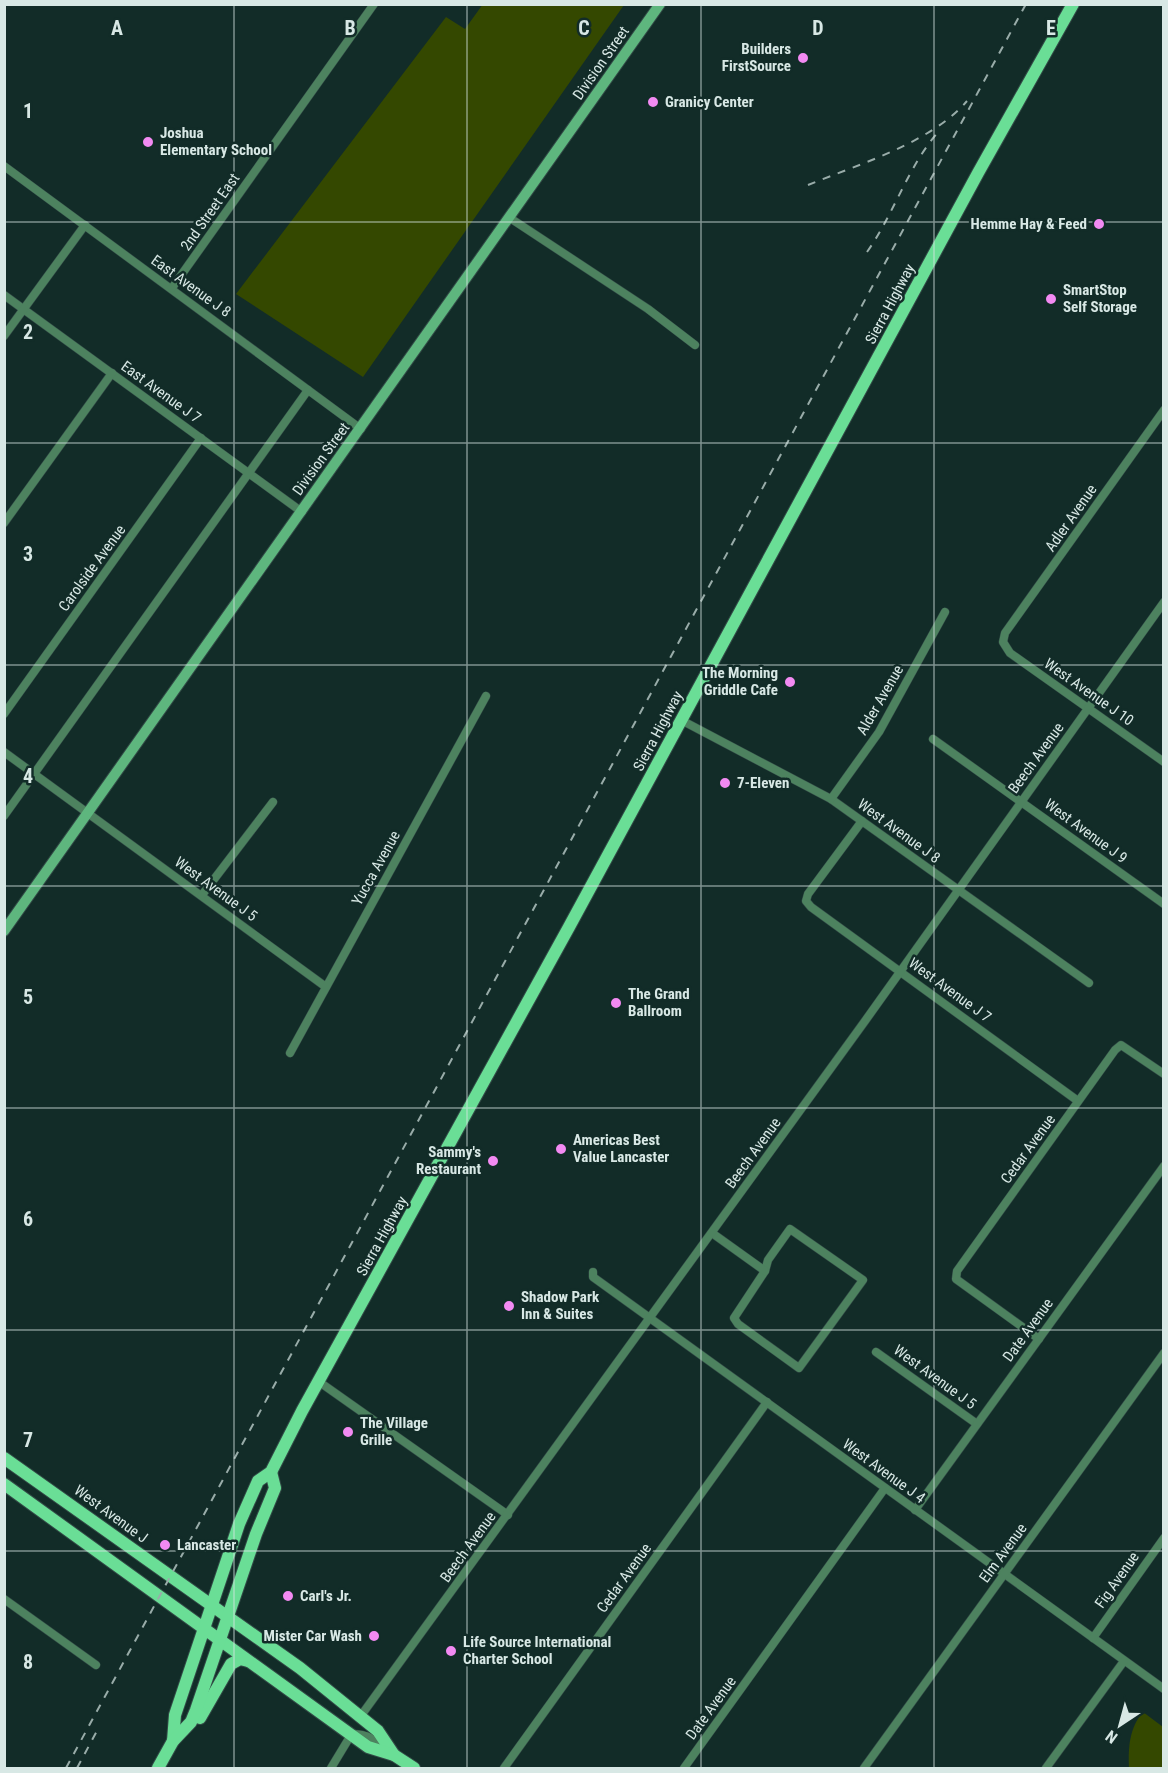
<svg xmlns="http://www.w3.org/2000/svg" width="1168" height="1773" font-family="'Roboto Condensed',sans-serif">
	<rect width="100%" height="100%" fill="#122c28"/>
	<!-- green -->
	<g fill="#344800">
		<polygon points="483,4 624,5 363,377 236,294 446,17 465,29"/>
		<path d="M1143,1712L1163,1727V1768H1129C1128,1749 1129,1728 1143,1712Z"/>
	</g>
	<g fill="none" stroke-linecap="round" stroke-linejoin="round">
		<!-- street casing -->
		<g stroke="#324a46" stroke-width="9">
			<g id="street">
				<polyline points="4,166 361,429"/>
				<polyline points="510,218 648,309 695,345"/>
				<polyline points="172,288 374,4"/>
				<polyline points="4,295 302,512"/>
				<polyline points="4,336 85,225"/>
				<polyline points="1164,410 1005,633 1003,642 1010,653 1164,762"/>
				<polyline points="4,523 112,373"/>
				<polyline points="4,714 201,438"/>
				<polyline points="681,720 831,799 1089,983"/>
				<polyline points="933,739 1164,904"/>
				<polyline points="4,752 326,987"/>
				<polyline points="831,799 879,732 945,612"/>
				<polyline points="4,816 308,390"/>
				<polyline points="862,821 808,894 806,901 811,907 1078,1101"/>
				<polyline points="202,895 273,802"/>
				<polyline points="290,1053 486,696"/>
				<polygon points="790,1229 863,1280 799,1368 738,1324 734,1318 765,1271 768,1260"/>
				<polyline points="712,1233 765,1271"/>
				<polyline points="593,1272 593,1277 1164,1689"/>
				<polyline points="1039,1339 956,1279 957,1271 1115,1050 1121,1045 1164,1074"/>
				<polyline points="876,1352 977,1424"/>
				<polyline points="318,1381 508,1515"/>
				<polyline points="915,1510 1164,1166"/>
				<polyline points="4,1599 96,1665"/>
				<polyline points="1093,1638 1164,1538"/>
				<polyline points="360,1717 865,1021 1164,602"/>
				<path d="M331,1768L351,1735C365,1731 376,1742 386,1749"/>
				<polyline points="504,1768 767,1402"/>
				<polyline points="684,1768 885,1488"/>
				<polyline points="864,1768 1164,1353"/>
				<polyline points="1046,1768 1124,1661"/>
			</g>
		</g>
		<!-- secondary casing -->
		<g stroke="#324a46" stroke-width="12">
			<polyline id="secondary" points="4,931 660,4"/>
		</g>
		<!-- primary casing -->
		<g stroke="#324a46" stroke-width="14">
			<g id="primary">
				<polyline points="4,1458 300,1668 378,1731 394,1755"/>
				<polyline points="4,1484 368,1747 394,1755 414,1768"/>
				<polyline points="200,1718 231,1664 240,1659 248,1661"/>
				<polyline points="173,1741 175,1715 239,1524 258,1481 271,1472 302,1411 569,927 978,173 1073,4"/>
				<polyline points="158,1768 173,1741 191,1722 196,1710 256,1534 275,1488 271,1472"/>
			</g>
		</g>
		<!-- street -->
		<use href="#street" stroke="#4d825f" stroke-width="8"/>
		<!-- secondary -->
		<use href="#secondary" stroke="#5eb67e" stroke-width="10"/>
		<!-- primary -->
		<use href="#primary" stroke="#6ade96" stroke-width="12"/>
		<!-- rail -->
		<g stroke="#99aca9" stroke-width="2" stroke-dasharray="8 8" stroke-linecap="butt">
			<path d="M808,185C859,164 931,143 967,101"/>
			<path d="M867,252C894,214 908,166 939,131"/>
			<polyline points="66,1768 1026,4"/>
			<polyline points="77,1768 98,1729"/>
		</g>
	</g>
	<!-- grid -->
	<path fill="none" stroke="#d8e8e5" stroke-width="1.5" stroke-opacity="0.55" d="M234,4V1768M467,4V1768M701,4V1768M934,4V1768M4,222H1164M4,443H1164M4,665H1164M4,886H1164M4,1108H1164M4,1330H1164M4,1551H1164"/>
	<!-- markers -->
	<g fill="#f28af2" stroke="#122c28" stroke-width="2">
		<circle cx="803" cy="58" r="6"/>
		<circle cx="653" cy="102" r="6"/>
		<circle cx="148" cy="142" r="6"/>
		<circle cx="1099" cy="224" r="6"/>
		<circle cx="1051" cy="299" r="6"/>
		<circle cx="790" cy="682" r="6"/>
		<circle cx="725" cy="783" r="6"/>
		<circle cx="616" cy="1003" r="6"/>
		<circle cx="561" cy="1149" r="6"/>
		<circle cx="493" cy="1161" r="6"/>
		<circle cx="509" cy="1306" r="6"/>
		<circle cx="348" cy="1432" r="6"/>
		<circle cx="165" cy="1545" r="6"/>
		<circle cx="288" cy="1596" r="6"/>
		<circle cx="374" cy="1636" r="6"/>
		<circle cx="451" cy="1651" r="6"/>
	</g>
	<g text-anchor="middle" stroke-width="5" stroke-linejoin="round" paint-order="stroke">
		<!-- poi labels -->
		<g font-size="15" font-weight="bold" fill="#d8e8e5" stroke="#122c28" text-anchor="start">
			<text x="791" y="54" text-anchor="end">Builders<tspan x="791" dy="17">FirstSource</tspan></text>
			<text x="665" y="107">Granicy Center</text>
			<text x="160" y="138">Joshua<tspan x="160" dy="17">Elementary School</tspan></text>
			<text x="1087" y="229" text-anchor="end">Hemme Hay &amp; Feed</text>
			<text x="1063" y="295">SmartStop<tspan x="1063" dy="17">Self Storage</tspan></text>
			<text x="778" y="678" text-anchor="end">The Morning<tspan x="778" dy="17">Griddle Cafe</tspan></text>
			<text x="737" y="788">7-Eleven</text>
			<text x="628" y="999">The Grand<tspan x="628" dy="17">Ballroom</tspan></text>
			<text x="573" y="1145">Americas Best<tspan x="573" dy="17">Value Lancaster</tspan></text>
			<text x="481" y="1157" text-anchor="end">Sammy's<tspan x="481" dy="17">Restaurant</tspan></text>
			<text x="521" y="1302">Shadow Park<tspan x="521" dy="17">Inn &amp; Suites</tspan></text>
			<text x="360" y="1428">The Village<tspan x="360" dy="17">Grille</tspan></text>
			<text x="177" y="1550">Lancaster</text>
			<text x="300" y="1601">Carl's Jr.</text>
			<text x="362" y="1641" text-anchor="end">Mister Car Wash</text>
			<text x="463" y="1647">Life Source International<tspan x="463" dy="17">Charter School</tspan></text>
		</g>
		<!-- street labels -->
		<g font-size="15" fill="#d8e8e5" stroke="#122c28">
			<text transform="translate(601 63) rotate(-55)" y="5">Division Street</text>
			<text transform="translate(210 212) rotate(-55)" y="5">2nd Street East</text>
			<text transform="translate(191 286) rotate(36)" y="5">East Avenue J 8</text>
			<text transform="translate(890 304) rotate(-62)" y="5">Sierra Highway</text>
			<text transform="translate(161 392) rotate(36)" y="5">East Avenue J 7</text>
			<text transform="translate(321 459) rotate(-54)" y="5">Division Street</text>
			<text transform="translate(1071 518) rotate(-55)" y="5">Adler Avenue</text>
			<text transform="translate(92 568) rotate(-54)" y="5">Carolside Avenue</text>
			<text transform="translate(1089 692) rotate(35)" y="5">West Avenue J 10</text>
			<text transform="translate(880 700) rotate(-60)" y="5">Alder Avenue</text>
			<text transform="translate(658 731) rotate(-62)" y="5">Sierra Highway</text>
			<text transform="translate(1036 758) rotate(-54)" y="5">Beech Avenue</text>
			<text transform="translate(899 831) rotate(36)" y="5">West Avenue J 8</text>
			<text transform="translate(1086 831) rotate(36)" y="5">West Avenue J 9</text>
			<text transform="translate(376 868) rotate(-61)" y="5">Yucca Avenue</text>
			<text transform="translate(216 889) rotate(36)" y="5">West Avenue J 5</text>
			<text transform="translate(950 990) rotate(36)" y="5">West Avenue J 7</text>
			<text transform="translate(1028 1149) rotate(-54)" y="5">Cedar Avenue</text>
			<text transform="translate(753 1153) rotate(-54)" y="5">Beech Avenue</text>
			<text transform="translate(382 1236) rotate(-61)" y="5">Sierra Highway</text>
			<text transform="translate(1028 1330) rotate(-54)" y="5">Date Avenue</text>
			<text transform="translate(935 1377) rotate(36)" y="5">West Avenue J 5</text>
			<text transform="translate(884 1471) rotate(36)" y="5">West Avenue J 4</text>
			<text transform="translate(111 1514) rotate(36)" y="5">West Avenue J</text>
			<text transform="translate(468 1547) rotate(-54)" y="5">Beech Avenue</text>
			<text transform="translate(1003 1553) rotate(-54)" y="5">Elm Avenue</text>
			<text transform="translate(624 1578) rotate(-54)" y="5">Cedar Avenue</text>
			<text transform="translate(1117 1580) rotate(-55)" y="5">Fig Avenue</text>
			<text transform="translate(711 1708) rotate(-54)" y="5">Date Avenue</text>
		</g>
	</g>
	<g font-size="20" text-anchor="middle" font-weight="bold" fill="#d8e8e5" stroke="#122c28" stroke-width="5" stroke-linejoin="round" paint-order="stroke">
		<text x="117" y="35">A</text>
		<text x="350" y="35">B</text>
		<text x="584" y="35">C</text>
		<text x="818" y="35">D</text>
		<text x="1051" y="35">E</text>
		<text x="28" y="118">1</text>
		<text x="28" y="339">2</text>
		<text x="28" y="561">3</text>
		<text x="28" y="783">4</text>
		<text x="28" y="1004">5</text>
		<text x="28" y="1226">6</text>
		<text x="28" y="1447">7</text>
		<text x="28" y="1669">8</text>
	</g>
	<!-- border -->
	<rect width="1168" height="1773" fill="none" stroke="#d8e8e5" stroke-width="12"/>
	<!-- north arrow -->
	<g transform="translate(1120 1725) rotate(216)" stroke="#122c28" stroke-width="4.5" paint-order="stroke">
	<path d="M0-4.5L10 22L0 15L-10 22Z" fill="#d8e8e5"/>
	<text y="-9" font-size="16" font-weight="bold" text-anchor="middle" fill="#d8e8e5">N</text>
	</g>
</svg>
